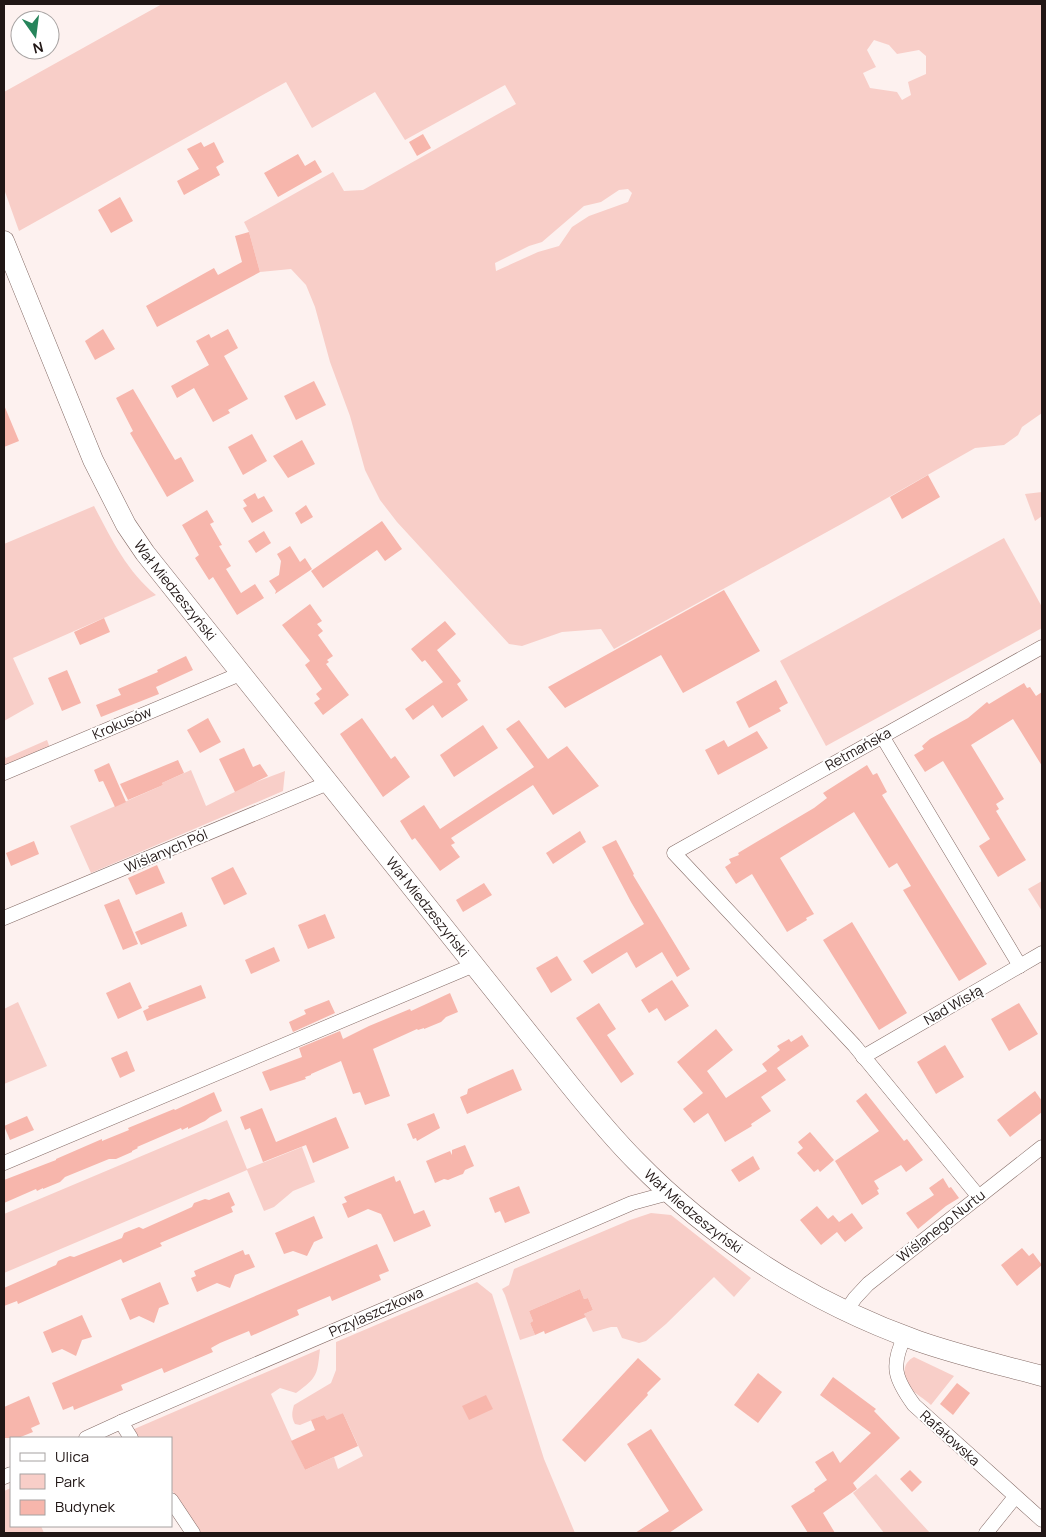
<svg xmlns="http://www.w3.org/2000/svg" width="1046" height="1537" font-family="Manrope,sans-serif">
	<rect width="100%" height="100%" fill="#fdf1ef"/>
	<!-- green -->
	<g fill="#f8cec8" fill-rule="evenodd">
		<path d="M162,4H1042V413L1022,427L1018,435L1004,445L975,448L845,522L614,649L601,629L562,632L522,646L509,644L397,522L380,500L365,470L350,416L330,362L315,307L306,285L291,269L260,272L249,232L244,222L333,172L344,191L363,190L516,104L505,85L405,140L375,92L312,128L286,82L19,231L4,189V92ZM874,40L889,45L897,54L919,50L926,56V74L908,82L911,95L902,100L897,92L870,88L863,73L876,67L867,50ZM628,189L632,193L628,202L589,216L572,227L559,246L538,252L496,271L495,263L529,246L542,242L584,206L601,202L619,190Z"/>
		<polygon points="1042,492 1042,516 1035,521 1025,494"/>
		<path d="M94,506C111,538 127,572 156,595L13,658L34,704L4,721V544Z"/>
		<polygon points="1004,538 1042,607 1042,628 826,746 780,661"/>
		<polygon points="47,740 50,748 4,768 4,754 6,758"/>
		<polygon points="191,770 206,806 251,784 285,771 283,791 91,873 70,826 163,785 162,783"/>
		<polygon points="1042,881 1042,911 1028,889"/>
		<polygon points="18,1002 47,1066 4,1084 4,1009"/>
		<polygon points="227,1120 247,1169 302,1147 315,1182 293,1191 274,1207 264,1211 247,1170 4,1273 4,1214"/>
		<polygon points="651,1213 671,1215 751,1278 734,1297 714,1277 666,1324 646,1341 639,1343 622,1338 617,1327 611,1327 593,1332 584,1314 593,1310 588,1298 584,1299 580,1289 529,1311 533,1321 530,1323 535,1335 520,1340 505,1295 502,1289 509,1285 514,1269 630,1220"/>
		<path d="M477,1282L492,1294L544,1459L575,1533H201L171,1489V1438H138L132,1430L320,1349C317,1375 318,1377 296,1393L280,1388L271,1394L305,1470L334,1457L338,1469L363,1456L343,1413L328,1422L324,1415L300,1425L295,1424C291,1417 292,1412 294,1405L331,1383L336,1370V1342Z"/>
		<path d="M914,1357L954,1376L931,1405C925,1399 915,1394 910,1387C902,1377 902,1363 914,1357Z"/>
		<polygon points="876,1474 930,1533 884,1533 853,1493"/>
		<polygon points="11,1488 11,1526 41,1526 44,1533 4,1533 4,1491"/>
	</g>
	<!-- building -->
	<g fill="#f7b6ac">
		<polygon points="423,134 431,148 417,156 409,142"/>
		<polygon points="201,142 204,147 214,142 224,162 216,167 220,175 184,195 177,181 199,169 187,149"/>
		<polygon points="298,154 305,166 315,160 322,172 278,197 264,173"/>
		<polygon points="120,197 133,221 111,233 98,210"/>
		<polygon points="249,232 260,272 157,327 146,306 214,268 218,275 242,262 235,236"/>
		<polygon points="103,329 115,349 95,360 85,341"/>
		<polygon points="228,329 238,348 224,356 248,399 228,410 230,413 213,422 194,388 177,398 171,386 209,365 196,341 209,334 211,338"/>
		<polygon points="314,381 326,405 296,420 284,396"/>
		<polygon points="133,389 175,460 181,457 194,481 167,497 130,433 133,431 116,398"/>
		<polygon points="4,405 19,441 4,447"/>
		<polygon points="252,434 267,461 243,475 228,447"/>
		<polygon points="302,440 315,464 288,478 273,456"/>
		<polygon points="928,475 940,497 902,519 890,497"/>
		<polygon points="255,493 258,499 264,496 273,511 252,523 243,508 247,506 243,500"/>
		<polygon points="306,505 313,517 301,524 295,513"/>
		<polygon points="207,510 214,522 210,524 222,545 219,546 231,566 226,569 241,593 255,584 264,598 237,615 213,577 209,580 195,558 199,555 182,525"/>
		<polygon points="382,521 402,549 385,561 377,550 323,588 311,571"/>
		<polygon points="264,531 271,543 256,553 248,541"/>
		<polygon points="290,546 300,562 305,558 312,569 275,594 276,591 269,581 279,575 281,561 277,554"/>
		<polygon points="724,590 760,651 683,693 661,655 565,708 548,687"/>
		<polygon points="310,604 322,621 317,624 323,631 318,635 333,656 327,660 329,662 326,664 349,695 323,715 314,703 320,699 316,694 322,689 305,665 310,661 282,625"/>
		<polygon points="104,618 110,632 80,645 74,632"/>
		<polygon points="445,621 456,634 437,650 461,681 457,684 468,700 442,718 433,705 413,720 405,709 443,682 425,660 422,662 411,649"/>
		<polygon points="186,656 193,670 156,687 159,694 101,717 96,705 121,695 118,689 158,672 157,670"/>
		<polygon points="67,670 81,703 62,711 48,678"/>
		<polygon points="776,680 788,703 779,708 781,711 749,728 736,702"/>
		<polygon points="1024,683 1027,688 1030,687 1036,696 1042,692 1042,766 1013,719 971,745 1004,799 996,804 999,809 996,811 1026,860 998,877 979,846 990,839 943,761 925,772 914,755 924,749 922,746 930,739 968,718 987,702 989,704"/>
		<polygon points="208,718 221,742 200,753 187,730"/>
		<polygon points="362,718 391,759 395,756 410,777 383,797 340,734"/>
		<polygon points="519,720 548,759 567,746 599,786 553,815 533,785 451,838 455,843 451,845 460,857 440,871 415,838 412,840 400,821 424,805 440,829 534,767 506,729"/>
		<polygon points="483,725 498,748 454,777 440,755"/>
		<polygon points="757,731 768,748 718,775 705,750 724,740 728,747"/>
		<polygon points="244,748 253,767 260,764 268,776 235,792 219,759"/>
		<polygon points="178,760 184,773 162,783 163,785 128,800 120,784"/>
		<polygon points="109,763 126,802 115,807 103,781 99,782 94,770"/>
		<polygon points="867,765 873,775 877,773 887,792 882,795 987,964 959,981 903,890 911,886 897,863 889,868 854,812 780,858 814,914 806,918 807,920 787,932 752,874 736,884 725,867 731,863 729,859 739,855 738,853 814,808 827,798 823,793"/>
		<polygon points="580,831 586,842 553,864 546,853"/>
		<polygon points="616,840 634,874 633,875 690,969 677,977 662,952 636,968 627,952 592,974 583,961 644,924 631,902 602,847"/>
		<polygon points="34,841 39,854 11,866 6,853"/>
		<polygon points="157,865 165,883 136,895 128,878"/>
		<polygon points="233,867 247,894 224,905 211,878"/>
		<polygon points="484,883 492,895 463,912 456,900"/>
		<polygon points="119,899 138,944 123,950 104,905"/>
		<polygon points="182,912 187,926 141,945 135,932"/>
		<polygon points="325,914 335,938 308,949 298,925"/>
		<polygon points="852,922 907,1013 879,1030 823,940"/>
		<polygon points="274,947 280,961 251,974 245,960"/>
		<polygon points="557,956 572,980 551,993 536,968"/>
		<polygon points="672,980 689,1006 665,1021 657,1008 649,1013 641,1000"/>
		<polygon points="130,982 142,1008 118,1019 106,993"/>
		<polygon points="201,985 206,998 147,1021 143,1011 149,1008 148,1006"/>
		<polygon points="450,993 458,1012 446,1017 441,1022 424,1029 424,1028 418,1030 417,1029 373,1049 390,1096 365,1105 360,1092 353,1094 341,1061 311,1074 311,1075 305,1077 306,1079 270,1091 262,1072 302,1057 299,1048 340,1031 343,1039 369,1026 410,1009 411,1011"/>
		<polygon points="329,1000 335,1013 293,1032 289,1022 306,1014 304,1010"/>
		<polygon points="599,1003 616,1029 607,1035 634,1074 621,1083 576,1018"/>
		<polygon points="1019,1003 1038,1034 1009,1051 991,1019"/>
		<polygon points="716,1029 733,1050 707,1071 726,1098 767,1071 762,1064 780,1050 777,1046 789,1039 791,1042 802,1035 809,1046 777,1068 786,1080 761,1097 771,1111 751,1124 752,1126 725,1142 708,1113 694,1123 683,1109 703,1093 677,1062"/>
		<polygon points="945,1045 964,1077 936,1094 917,1062"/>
		<polygon points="127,1051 135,1071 120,1078 111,1058"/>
		<polygon points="513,1069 522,1090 467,1114 460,1097 467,1094 468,1089"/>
		<polygon points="1035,1091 1042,1101 1042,1112 1010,1137 997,1120"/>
		<polygon points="214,1092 222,1111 210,1117 205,1121 188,1129 188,1127 182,1130 181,1128 137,1147 138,1148 132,1151 132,1152 116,1159 109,1159 65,1177 60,1182 43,1189 43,1188 37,1191 36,1189 4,1203 4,1180 56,1160 56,1159 102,1139 102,1141 129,1130 128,1128 174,1109 175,1110"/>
		<polygon points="866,1093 904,1141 907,1139 923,1160 906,1172 901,1165 874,1181 879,1189 877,1190 879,1194 862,1205 835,1161 879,1131 856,1101"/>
		<polygon points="262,1108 276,1142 336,1117 349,1148 313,1163 306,1145 263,1162 250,1128 245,1130 240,1117"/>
		<polygon points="434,1113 440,1128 417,1141 416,1138 413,1139 407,1124"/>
		<polygon points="27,1116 34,1130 10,1140 4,1126"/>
		<polygon points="810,1132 834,1160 820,1172 818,1169 814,1172 797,1153 803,1148 798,1142"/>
		<polygon points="465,1145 474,1166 465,1170 463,1174 460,1175 448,1180 444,1179 435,1183 426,1161 450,1151 452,1155 452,1150"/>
		<polygon points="753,1156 760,1169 739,1182 731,1170"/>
		<polygon points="394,1176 396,1182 400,1180 414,1214 424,1210 431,1226 394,1242 381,1214 368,1209 348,1218 342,1204 347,1202 344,1197"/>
		<polygon points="943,1178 949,1188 951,1187 959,1198 946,1206 918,1229 906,1213 934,1195 929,1188"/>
		<polygon points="519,1186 530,1213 505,1223 500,1211 495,1213 489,1198"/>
		<polygon points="229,1192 235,1205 231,1207 233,1212 160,1243 162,1246 123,1263 121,1259 18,1304 17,1301 4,1306 4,1288 56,1265 58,1261 70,1256 74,1257 122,1238 124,1233 139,1227 143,1229 192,1207 194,1203 205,1199 209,1200"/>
		<polygon points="817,1206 828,1219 833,1215 839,1222 852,1213 863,1228 845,1242 837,1232 821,1245 800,1220"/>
		<polygon points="314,1216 323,1238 314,1242 307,1256 293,1251 284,1254 275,1233"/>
		<polygon points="377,1244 389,1271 379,1275 381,1280 332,1301 330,1296 297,1310 299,1315 251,1336 249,1331 220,1343 211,1348 213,1352 164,1373 162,1368 131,1381 121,1385 123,1390 74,1410 73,1406 63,1410 52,1383"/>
		<polygon points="1022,1248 1029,1256 1033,1253 1042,1265 1017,1286 1001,1265"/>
		<polygon points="243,1250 245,1255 249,1254 255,1267 235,1275 230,1288 217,1283 197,1292 191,1278 196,1276 194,1271"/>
		<polygon points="160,1282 169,1304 159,1308 154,1323 139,1316 130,1320 121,1299"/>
		<polygon points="580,1289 584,1299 588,1298 593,1310 584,1314 586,1317 545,1334 544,1331 535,1335 530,1323 533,1321 529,1311"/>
		<polygon points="82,1315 92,1337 82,1340 76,1356 62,1349 52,1353 43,1332"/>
		<polygon points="638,1358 661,1379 647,1393 648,1395 585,1462 562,1440"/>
		<polygon points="758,1373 782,1392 758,1423 734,1405"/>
		<polygon points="833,1377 876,1409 874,1411 900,1438 853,1483 857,1489 823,1513 835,1533 808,1533 791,1506 815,1491 814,1489 827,1480 815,1462 833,1451 840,1463 871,1433 820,1395"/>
		<polygon points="957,1383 970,1393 953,1415 940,1404"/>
		<polygon points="486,1395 493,1409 469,1420 462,1406"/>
		<polygon points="29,1396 40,1424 31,1428 33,1432 18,1438 4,1438 4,1407"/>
		<polygon points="343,1413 358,1446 305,1470 291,1441 315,1430 311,1420 324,1415 327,1420"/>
		<polygon points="651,1429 703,1510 669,1533 635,1533 669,1511 627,1444"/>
		<polygon points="910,1470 922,1482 912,1492 900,1479"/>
	</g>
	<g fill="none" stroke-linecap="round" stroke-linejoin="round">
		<!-- street casing -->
		<g stroke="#846b66" stroke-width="15">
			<g id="street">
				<polyline points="882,736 1020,966"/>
				<polyline points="4,773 240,674"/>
				<polyline points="4,918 328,783"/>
				<polyline points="863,1057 1042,953"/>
				<polyline points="4,1163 474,965"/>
				<polyline points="979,1197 854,1045 674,853 1042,647"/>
				<polyline points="846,1311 855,1298 868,1284 1042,1147"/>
				<path d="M905,1336C890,1366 895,1379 914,1405L1042,1520"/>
				<polyline points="121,1422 131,1438"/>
				<polyline points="86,1438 121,1422 632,1203 669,1193"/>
				<polyline points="4,1477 11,1474"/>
				<polyline points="171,1500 193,1533"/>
				<polyline points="986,1533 1015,1497"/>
			</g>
		</g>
		<!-- secondary casing -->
		<g stroke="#846b66" stroke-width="21">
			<g id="secondary">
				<path id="s1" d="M4,241L93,460L126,525L145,553L569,1084C590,1110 612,1137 636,1161C715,1242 812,1303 918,1341C958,1355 1001,1365 1042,1376"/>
			</g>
		</g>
		<!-- street -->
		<use href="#street" stroke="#fff" stroke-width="14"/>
		<!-- secondary -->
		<use href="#secondary" stroke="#fff" stroke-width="20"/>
	</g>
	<g text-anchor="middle" stroke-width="4" stroke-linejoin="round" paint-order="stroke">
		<!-- street labels -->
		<g font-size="14" fill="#201615" stroke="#fff">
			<text dy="5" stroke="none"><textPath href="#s1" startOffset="391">Wał Miedzeszyński</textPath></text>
			<text transform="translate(122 723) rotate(-23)" y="5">Krokusów</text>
			<text transform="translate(858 749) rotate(-29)" y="5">Retmańska</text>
			<text transform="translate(166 851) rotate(-23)" y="5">Wiślanych Pól</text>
			<text dy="5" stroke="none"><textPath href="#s1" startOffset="796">Wał Miedzeszyński</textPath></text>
			<text transform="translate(953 1005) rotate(-30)" y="5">Nad Wisłą</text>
			<text dy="5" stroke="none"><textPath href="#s1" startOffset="1201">Wał Miedzeszyński</textPath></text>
			<text transform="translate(941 1226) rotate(-38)" y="5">Wiślanego Nurtu</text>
			<text transform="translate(376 1312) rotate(-24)" y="5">Przylaszczkowa</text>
			<text transform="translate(950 1438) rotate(42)" y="5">Rafałowska</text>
		</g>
	</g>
	<!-- border -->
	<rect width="1046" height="1537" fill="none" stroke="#201615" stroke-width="10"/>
	<!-- legend -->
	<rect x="10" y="1437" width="162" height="90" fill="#ffffff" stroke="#a6a2a1"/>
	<rect x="20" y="1453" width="25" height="8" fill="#ffffff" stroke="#a6a2a1"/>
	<text x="55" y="1462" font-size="15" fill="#201615">Ulica</text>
	<rect x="20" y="1474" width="25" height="15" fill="#f8cec8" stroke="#a6a2a1"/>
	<text x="55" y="1487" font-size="15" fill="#201615">Park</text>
	<rect x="20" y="1500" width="25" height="15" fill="#f7b6ac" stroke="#a6a2a1"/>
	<text x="55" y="1512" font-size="15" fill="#201615">Budynek</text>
	<!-- north arrow -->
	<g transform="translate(35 35) rotate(166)"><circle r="24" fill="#ffffff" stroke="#a6a2a1"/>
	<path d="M0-4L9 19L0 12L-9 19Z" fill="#26845b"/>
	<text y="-8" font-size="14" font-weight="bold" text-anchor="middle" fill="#201615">N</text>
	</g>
</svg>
